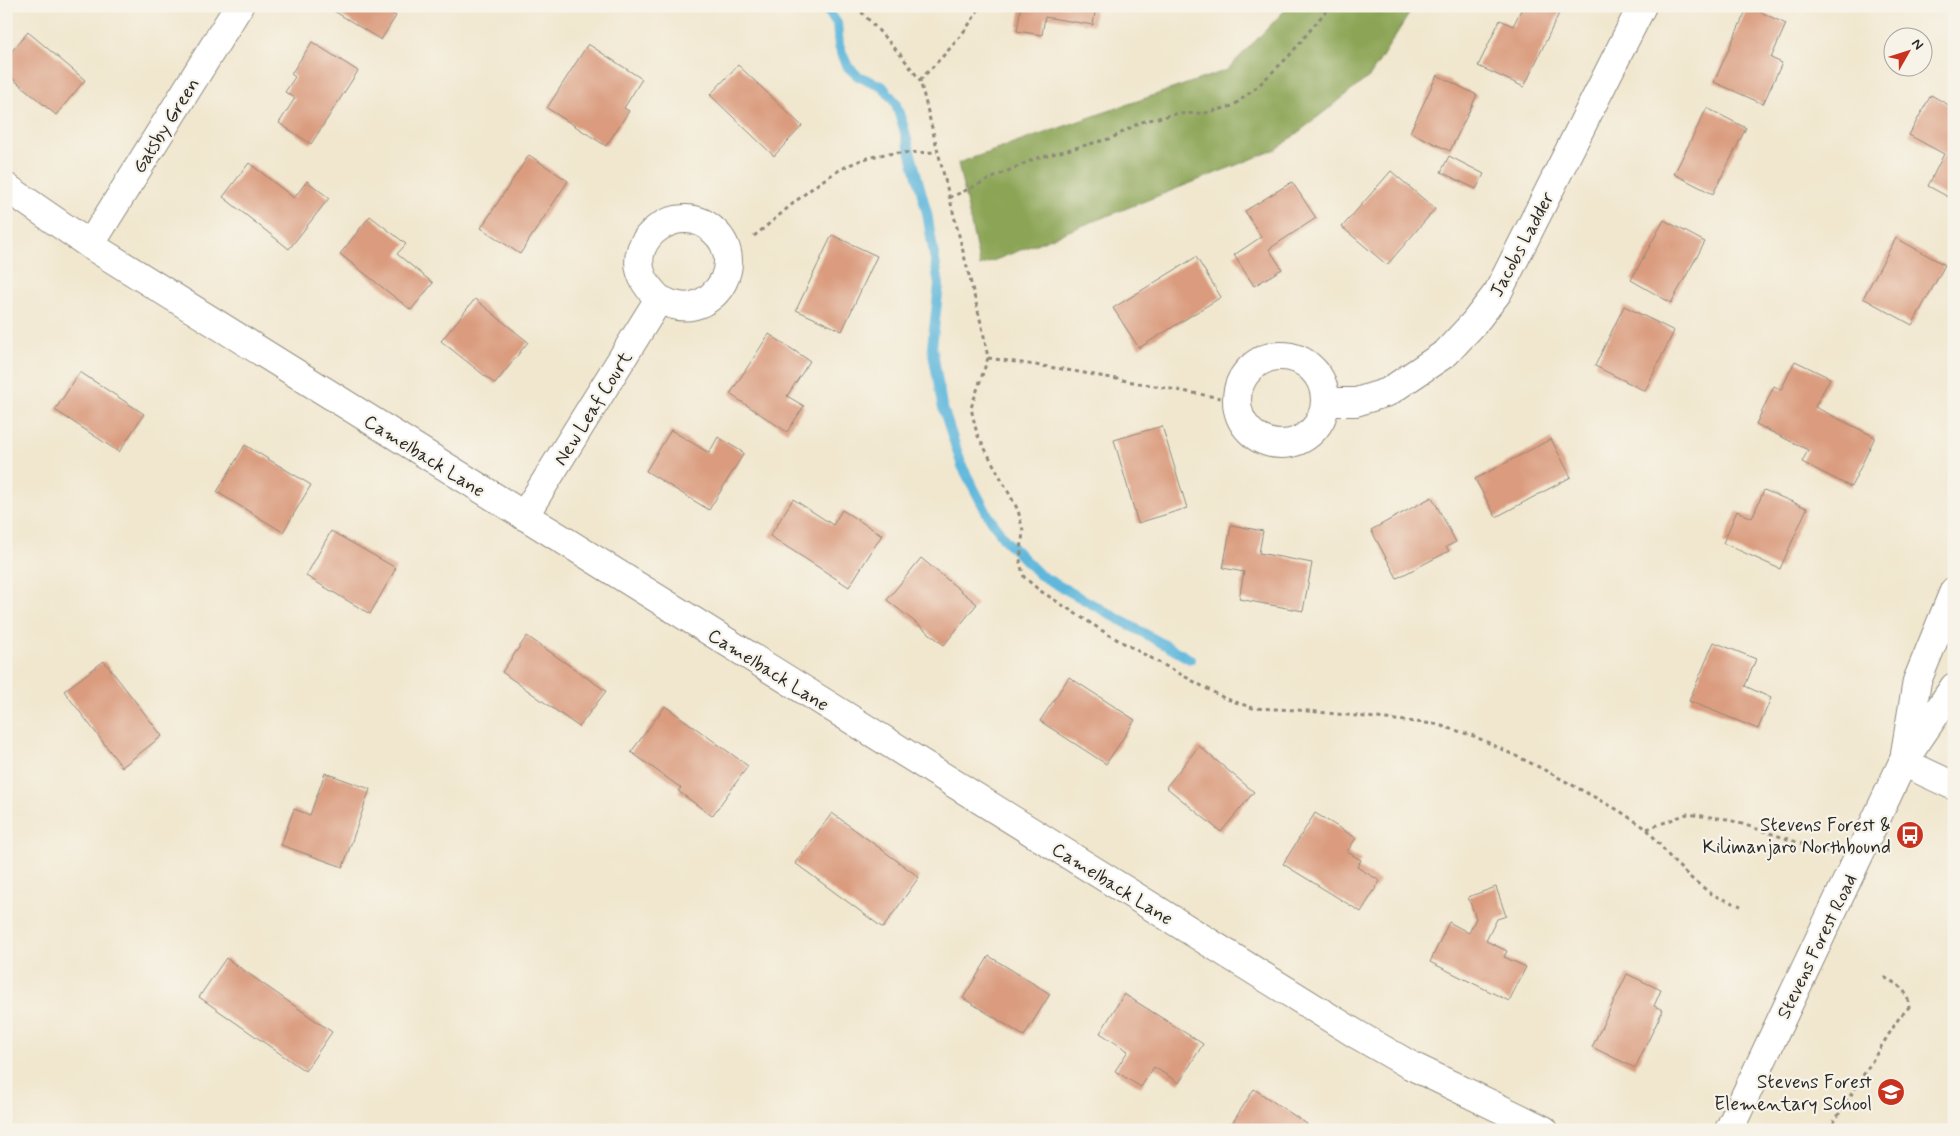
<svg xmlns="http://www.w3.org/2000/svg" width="1960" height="1136" font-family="Mynerve,sans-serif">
	<rect width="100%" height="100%" fill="#f7f3e8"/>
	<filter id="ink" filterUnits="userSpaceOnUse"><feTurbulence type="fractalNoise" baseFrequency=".02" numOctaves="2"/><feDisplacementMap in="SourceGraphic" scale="10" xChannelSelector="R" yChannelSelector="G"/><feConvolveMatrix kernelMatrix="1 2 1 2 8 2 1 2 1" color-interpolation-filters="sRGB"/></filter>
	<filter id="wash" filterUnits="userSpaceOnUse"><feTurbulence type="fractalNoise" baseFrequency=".0096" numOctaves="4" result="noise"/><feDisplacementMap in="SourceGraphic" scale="20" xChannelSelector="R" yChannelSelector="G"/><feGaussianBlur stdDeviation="1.12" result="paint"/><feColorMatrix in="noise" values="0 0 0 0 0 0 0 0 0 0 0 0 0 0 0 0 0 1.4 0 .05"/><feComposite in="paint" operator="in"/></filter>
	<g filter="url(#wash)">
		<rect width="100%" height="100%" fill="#f1e7cf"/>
		<!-- forest -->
		<polygon fill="#8ba455" stroke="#5b6840" points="1289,6 1414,6 1370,76 1277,149 980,266 958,163 1227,70"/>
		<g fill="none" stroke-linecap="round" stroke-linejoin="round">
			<!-- stream -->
			<polyline stroke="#5fb7dc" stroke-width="10" points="820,6 826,9 837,23 839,46 848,67 858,76 882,86 895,102 903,125 927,213 939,285 932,347 942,405 962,466 988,515 1005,540 1040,575 1190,659"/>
		</g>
		<g id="blocks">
			<!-- building -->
			<g fill="#da9b7e">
				<polygon points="326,6 381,6 396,16 381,40"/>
				<polygon points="1021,6 1096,6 1093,25 1045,17 1042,35 1017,31"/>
				<polygon points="1523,6 1562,7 1524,87 1478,66 1500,20 1513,26"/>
				<polygon points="1748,6 1786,24 1771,58 1782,63 1763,104 1714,82"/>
				<polygon points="28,32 85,80 56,115 6,73 6,58"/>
				<polygon points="312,42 358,71 311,144 279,123 295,98 285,92 295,77 291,74"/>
				<polygon points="588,44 642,79 624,108 629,111 606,146 547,108"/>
				<polygon points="738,65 802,126 774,156 710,95"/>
				<polygon points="1437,75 1477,95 1450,151 1410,132"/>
				<polygon points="1931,95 1954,108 1954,200 1928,186 1944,154 1909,135"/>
				<polygon points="1707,108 1746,128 1713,194 1674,174"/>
				<polygon points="529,155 568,181 520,254 481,228"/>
				<polygon points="1449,156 1484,174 1476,189 1441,172"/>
				<polygon points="249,163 294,198 307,181 329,198 289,249 223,197"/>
				<polygon points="1391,171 1435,209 1387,265 1342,227"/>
				<polygon points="1292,182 1316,218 1269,249 1282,269 1254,286 1234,255 1261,237 1245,211"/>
				<polygon points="370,216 406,244 397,254 433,283 411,310 340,254"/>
				<polygon points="1664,220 1705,242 1671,303 1631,280"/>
				<polygon points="832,235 877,256 842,331 796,310"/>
				<polygon points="1896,238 1945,265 1912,325 1863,298"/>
				<polygon points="1196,257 1221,297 1139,348 1113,308"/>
				<polygon points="475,299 528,342 495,384 441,341"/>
				<polygon points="1624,306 1674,331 1645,391 1595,366"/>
				<polygon points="769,334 810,361 787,396 804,406 787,432 730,394"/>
				<polygon points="1795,361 1830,378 1815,407 1875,437 1851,487 1802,462 1808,450 1756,424 1774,386 1781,390"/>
				<polygon points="80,372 144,414 119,452 55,410"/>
				<polygon points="1162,426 1187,508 1138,523 1114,440"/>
				<polygon points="671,430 709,453 718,437 744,453 709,510 646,471"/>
				<polygon points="1551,439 1571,477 1496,517 1475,479"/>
				<polygon points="245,445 311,485 283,532 217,492"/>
				<polygon points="1764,490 1807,508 1780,569 1723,543 1737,511 1752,518"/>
				<polygon points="1432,497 1456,542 1446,547 1449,551 1397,578 1371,530"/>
				<polygon points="793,499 833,525 842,510 882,535 849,587 770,536"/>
				<polygon points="1231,525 1263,531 1259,553 1312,563 1303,611 1239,599 1244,572 1223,568"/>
				<polygon points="331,531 396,568 370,614 306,576"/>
				<polygon points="921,558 977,604 944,645 887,600"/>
				<polygon points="527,636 606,691 579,727 502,672"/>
				<polygon points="1714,642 1756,659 1745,686 1771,698 1758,729 1689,701"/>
				<polygon points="104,661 162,736 122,767 64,691"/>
				<polygon points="1069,677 1135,720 1106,764 1040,721"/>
				<polygon points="665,706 748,766 712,816 678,791 681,788 631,752"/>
				<polygon points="1199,746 1254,792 1221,832 1166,787"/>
				<polygon points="325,773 370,789 343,867 281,845 294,809 310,815"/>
				<polygon points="832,813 919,877 883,928 795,863"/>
				<polygon points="1315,813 1356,838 1347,852 1361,860 1357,867 1380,881 1361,912 1283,864"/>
				<polygon points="1496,887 1506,916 1497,919 1486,941 1507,951 1504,957 1526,967 1509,1001 1430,962 1449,922 1469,933 1476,918 1468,897"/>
				<polygon points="989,956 1050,994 1024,1036 963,998"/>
				<polygon points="226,958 332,1032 305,1071 199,997"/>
				<polygon points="1627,974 1661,990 1654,1006 1663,1010 1635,1068 1592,1047"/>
				<polygon points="1124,994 1203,1044 1179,1083 1154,1067 1141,1087 1115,1071 1128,1051 1100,1033"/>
				<polygon points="1254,1089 1307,1124 1303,1130 1228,1130"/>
			</g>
		</g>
	</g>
	<g filter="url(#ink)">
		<use href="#blocks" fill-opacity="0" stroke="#8e897d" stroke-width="1"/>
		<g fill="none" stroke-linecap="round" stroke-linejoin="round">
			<!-- minor casing -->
			<g stroke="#8e897d" stroke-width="30">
				<g id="minor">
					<polyline points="6,187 90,245 1356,1034 1410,1065 1544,1130"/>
					<polyline points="90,245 239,6"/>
					<circle cx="1281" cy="400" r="44"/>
					<polyline points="1326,402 1356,402 1388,392 1446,353 1474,323 1498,292 1642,6"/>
					<path d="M524,516L659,299C653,293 647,287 643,278C624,237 681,199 714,231C722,238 728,249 728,261C728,289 701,313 674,305C669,304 664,301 659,299"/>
				</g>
			</g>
			<!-- tertiary casing -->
			<g stroke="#8e897d" stroke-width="30">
				<g id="tertiary">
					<polyline points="1905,753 1917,681 1954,591"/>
					<polyline points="1903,762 1954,786"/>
					<polyline points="1729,1130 1903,762 1954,687"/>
				</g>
			</g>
			<!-- path -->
			<g stroke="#8e897d" stroke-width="3" stroke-dasharray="4 4" stroke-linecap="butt">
				<polyline points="856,6 900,54 920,80 983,331 988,358 971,408 977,434 1018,510 1023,531 1020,563 1024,577 1039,590 1109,635 1224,698 1253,708 1298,710 1435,724 1474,736 1541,768 1618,810 1647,829 1673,861 1692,879 1713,895 1741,906"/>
				<path d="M920,80C942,57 966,34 980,6"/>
				<polyline points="949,198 1034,159 1112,138 1141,122 1175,114 1205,113 1233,106 1257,87 1289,56 1330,6"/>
				<path d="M754,236C794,205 834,160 887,154C903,152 921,153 937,152"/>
				<polyline points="988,358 1062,369 1237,401"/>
				<polyline points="1647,829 1687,814 1727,819 1827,852"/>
				<path d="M1829,1130L1899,1018L1909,1007C1908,988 1896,984 1882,976"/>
			</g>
			<!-- minor -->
			<use href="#minor" stroke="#fff" stroke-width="28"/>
			<!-- tertiary -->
			<use href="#tertiary" stroke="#fff" stroke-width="28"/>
		</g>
	</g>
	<!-- icons -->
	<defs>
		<g id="bus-disc" transform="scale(1.4375)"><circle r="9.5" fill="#c8321e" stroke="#f7f3e8"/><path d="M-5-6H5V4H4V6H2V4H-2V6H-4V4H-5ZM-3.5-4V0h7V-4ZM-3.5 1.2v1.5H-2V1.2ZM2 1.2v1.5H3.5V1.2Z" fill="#fff"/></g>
		<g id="school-disc" transform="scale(1.4375)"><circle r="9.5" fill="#c8321e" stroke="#f7f3e8"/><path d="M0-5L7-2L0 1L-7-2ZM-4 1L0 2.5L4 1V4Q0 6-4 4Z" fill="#fff"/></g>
	</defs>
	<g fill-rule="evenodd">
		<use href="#bus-disc" x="1910" y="835"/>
		<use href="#school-disc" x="1891" y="1092"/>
	</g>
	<g text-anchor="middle" stroke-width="4.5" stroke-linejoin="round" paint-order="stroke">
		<!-- street labels -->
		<g font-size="19" fill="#2b2b2b" stroke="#f7f3e8">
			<text transform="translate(165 125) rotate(-58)" y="7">Gatsby Green</text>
			<text transform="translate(1521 244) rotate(-62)" y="7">Jacobs Ladder</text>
			<text transform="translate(592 408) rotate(-58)" y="7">New Leaf Court</text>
			<text transform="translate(425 455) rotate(32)" y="7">Camelback Lane</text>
			<text transform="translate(769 669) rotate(32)" y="7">Camelback Lane</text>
			<text transform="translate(1113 883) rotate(32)" y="7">Camelback Lane</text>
			<text transform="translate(1816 946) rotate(-64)" y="7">Stevens Forest Road</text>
		</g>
		<!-- poi labels -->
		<g font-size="19" fill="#2b2b2b" stroke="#f7f3e8" text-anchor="end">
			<text x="1891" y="831">Stevens Forest &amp;<tspan x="1891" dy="22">Kilimanjaro Northbound</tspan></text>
			<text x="1872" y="1088">Stevens Forest<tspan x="1872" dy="22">Elementary School</tspan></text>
		</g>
	</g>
	<!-- margin -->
	<rect width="1960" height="1136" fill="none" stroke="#f7f3e8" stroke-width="25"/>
	<!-- north arrow -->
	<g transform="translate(1908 52) rotate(51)"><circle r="24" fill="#f7f3e8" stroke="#a5a39c"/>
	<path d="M0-4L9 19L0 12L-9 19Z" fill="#c8321e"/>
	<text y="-8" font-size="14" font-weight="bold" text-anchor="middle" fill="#2b2b2b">N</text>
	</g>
</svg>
